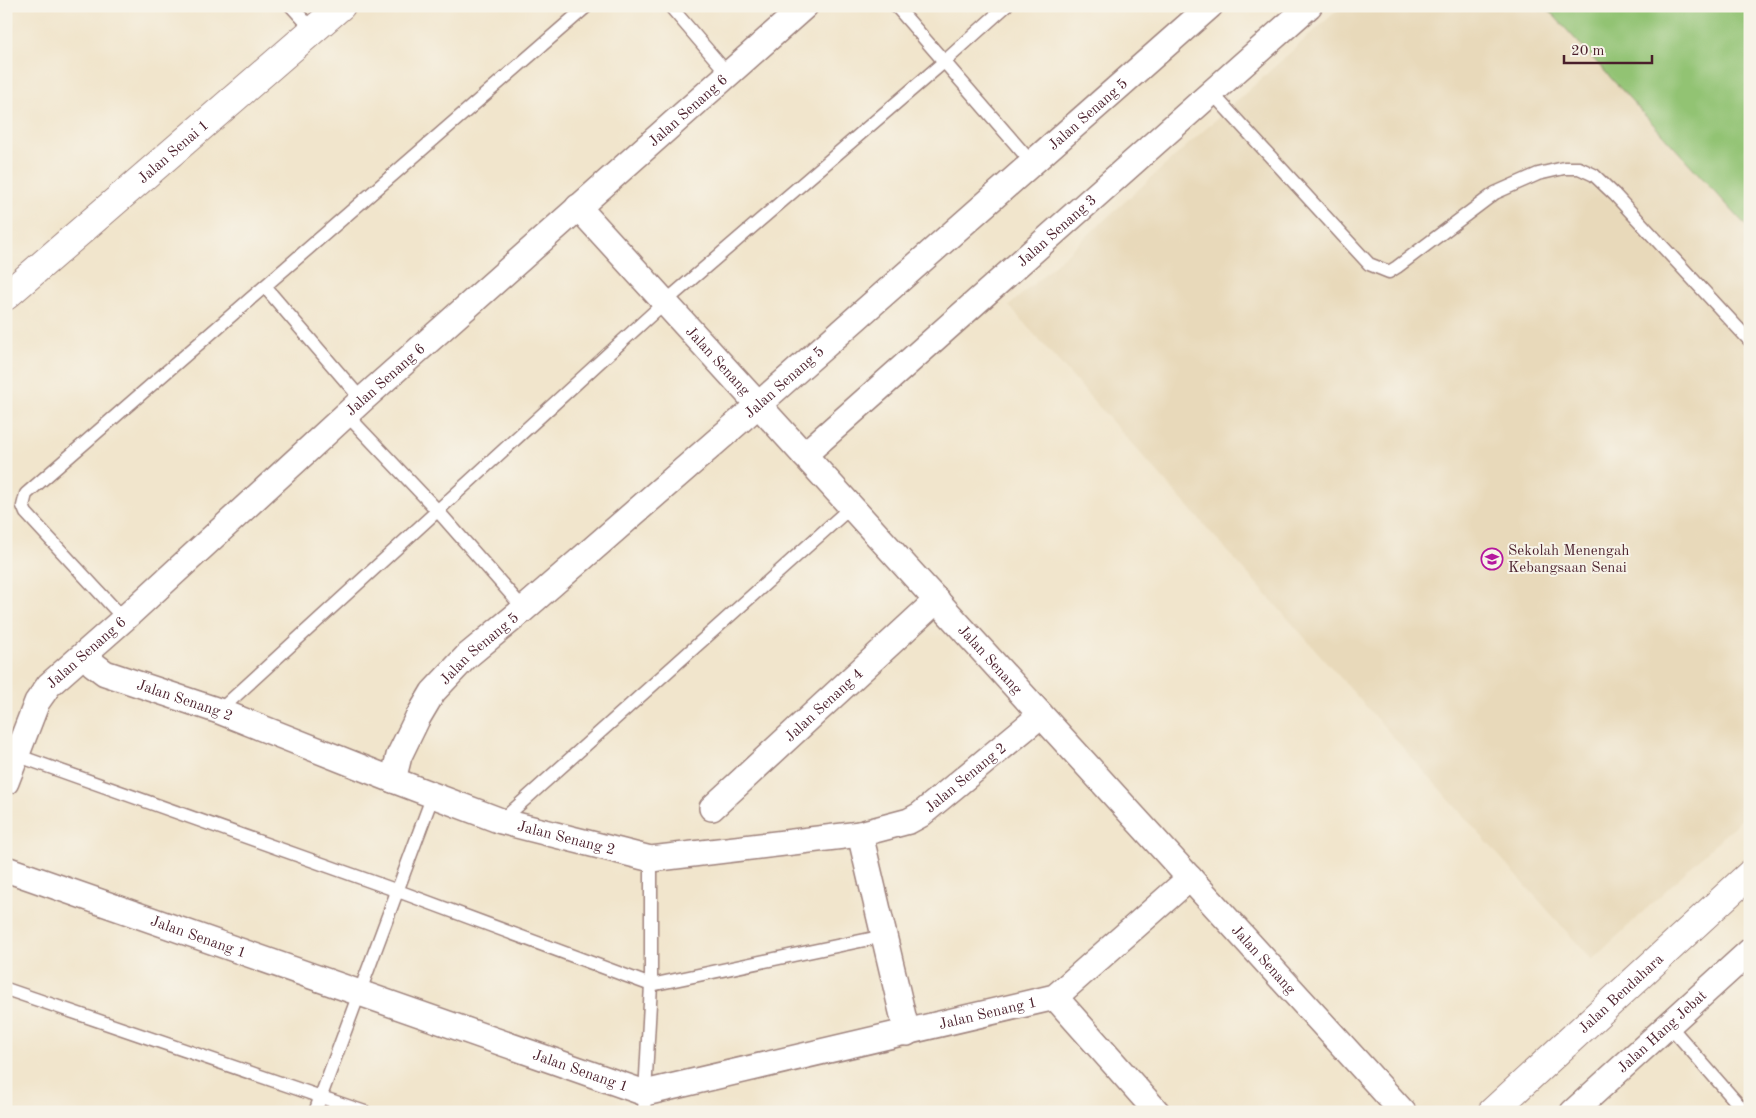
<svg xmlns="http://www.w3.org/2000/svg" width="1756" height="1118" font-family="'Old Standard TT',serif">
	<rect width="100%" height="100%" fill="#f7f3e8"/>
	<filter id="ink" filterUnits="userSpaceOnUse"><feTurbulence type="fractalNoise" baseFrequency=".02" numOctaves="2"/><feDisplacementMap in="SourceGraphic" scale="10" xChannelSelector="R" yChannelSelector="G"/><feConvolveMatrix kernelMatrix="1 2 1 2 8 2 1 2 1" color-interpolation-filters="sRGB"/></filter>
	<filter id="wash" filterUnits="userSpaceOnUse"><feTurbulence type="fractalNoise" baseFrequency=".0096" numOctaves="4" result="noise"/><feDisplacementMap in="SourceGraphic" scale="20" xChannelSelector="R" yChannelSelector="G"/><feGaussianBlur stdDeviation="1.12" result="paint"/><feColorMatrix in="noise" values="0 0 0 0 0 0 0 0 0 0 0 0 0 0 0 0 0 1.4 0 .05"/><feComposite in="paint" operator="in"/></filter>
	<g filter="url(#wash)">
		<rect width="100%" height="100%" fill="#f1e5cc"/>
		<!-- built -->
		<polygon fill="#e8d9ba" points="1342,6 1545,6 1750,230 1750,811 1592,960 1009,306"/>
		<!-- green -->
		<polygon fill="#92c373" stroke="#6e714f" points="1545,6 1750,6 1750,230"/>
	</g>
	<g filter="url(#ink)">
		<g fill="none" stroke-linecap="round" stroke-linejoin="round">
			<!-- service casing -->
			<g stroke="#9e827c" stroke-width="15">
				<g id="service">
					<polyline points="291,6 313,30"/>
					<polyline points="670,6 728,74"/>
					<polyline points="896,6 1032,163"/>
					<polyline points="1212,93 1369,264 1389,272 1397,267 1495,193 1538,174 1564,168 1579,168 1594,175 1615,195 1750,341"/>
					<polyline points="265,287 362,400"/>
					<polyline points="347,415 437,510 524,609"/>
					<polyline points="124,619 26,513 23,506 26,494 587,6"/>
					<polyline points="219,711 665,302 945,61 1006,6"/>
					<polyline points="16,755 398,891 651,985 884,936"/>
					<polyline points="501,821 851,507"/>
					<polyline points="6,989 365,1112"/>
					<polyline points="1669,1025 1745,1112"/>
					<polyline points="315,1112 433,795"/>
					<polyline points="644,1112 651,985 651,859"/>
				</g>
			</g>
			<!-- minor casing -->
			<g stroke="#9e827c" stroke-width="28">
				<g id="minor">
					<path id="s1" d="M578,207L1403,1112"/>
					<path id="s2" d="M804,455L1309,6"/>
					<path id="s3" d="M85,654L93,664L105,673L219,711L393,780L501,821L651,859L860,834L909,821L920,815L1041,715"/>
					<path id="s4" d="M393,780L399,756L417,719L433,692L466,657L524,609L758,405L1210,6"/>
					<path id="s5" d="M6,782L37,702L49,685L124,619L362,400L805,6"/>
					<path id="s6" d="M712,808L937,600"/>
					<polyline points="860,834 907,1033"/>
					<path id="s7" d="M6,869L645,1093L1055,997L1190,878"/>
					<polyline points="1055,997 1157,1112"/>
					<path id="s8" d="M1573,1112L1750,951"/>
				</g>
			</g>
			<!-- tertiary casing -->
			<g stroke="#9e827c" stroke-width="30">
				<g id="tertiary">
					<path id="s9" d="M6,296L341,6"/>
					<path id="s10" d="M1492,1112L1750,874"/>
				</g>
			</g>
			<!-- service -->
			<use href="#service" stroke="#fff" stroke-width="12"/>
			<!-- minor -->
			<use href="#minor" stroke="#fff" stroke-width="25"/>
			<!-- tertiary -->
			<use href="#tertiary" stroke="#fff" stroke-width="28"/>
		</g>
	</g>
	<!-- icons -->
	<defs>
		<g id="school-ring" transform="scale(1.125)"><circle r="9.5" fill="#f7f3e8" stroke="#b5179e" stroke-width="1.5"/><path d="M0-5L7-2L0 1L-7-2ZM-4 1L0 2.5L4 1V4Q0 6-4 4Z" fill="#b5179e"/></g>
	</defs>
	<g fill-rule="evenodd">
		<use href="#school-ring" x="1492" y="559"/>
	</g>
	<g text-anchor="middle" stroke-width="4" stroke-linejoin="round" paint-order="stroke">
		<!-- street labels -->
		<g font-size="15" fill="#4a1f2b" stroke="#f7f3e8">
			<text dy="5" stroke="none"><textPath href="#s5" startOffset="966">Jalan Senang 6</textPath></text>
			<text dy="5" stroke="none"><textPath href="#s4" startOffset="971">Jalan Senang 5</textPath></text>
			<text dy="5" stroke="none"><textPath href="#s9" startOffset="221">Jalan Senai 1</textPath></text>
			<text dy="5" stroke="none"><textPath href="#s2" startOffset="338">Jalan Senang 3</textPath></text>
			<text dy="5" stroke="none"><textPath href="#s1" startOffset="208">Jalan Senang</textPath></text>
			<text dy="5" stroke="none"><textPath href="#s5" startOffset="561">Jalan Senang 6</textPath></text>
			<text dy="5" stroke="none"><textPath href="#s4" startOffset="566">Jalan Senang 5</textPath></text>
			<text dy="5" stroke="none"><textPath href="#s4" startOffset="161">Jalan Senang 5</textPath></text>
			<text dy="5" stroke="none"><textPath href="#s5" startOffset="156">Jalan Senang 6</textPath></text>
			<text dy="5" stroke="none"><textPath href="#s1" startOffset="612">Jalan Senang</textPath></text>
			<text dy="5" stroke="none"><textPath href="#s3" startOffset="112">Jalan Senang 2</textPath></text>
			<text dy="5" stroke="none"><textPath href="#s6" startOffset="152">Jalan Senang 4</textPath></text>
			<text dy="5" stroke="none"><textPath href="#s3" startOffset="938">Jalan Senang 2</textPath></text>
			<text dy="5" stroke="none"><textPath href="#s3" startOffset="518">Jalan Senang 2</textPath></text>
			<text dy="5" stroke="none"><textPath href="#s7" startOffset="204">Jalan Senang 1</textPath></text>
			<text dy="5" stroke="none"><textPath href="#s1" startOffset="1018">Jalan Senang</textPath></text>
			<text dy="5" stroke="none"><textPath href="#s10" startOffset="175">Jalan Bendahara</textPath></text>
			<text dy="5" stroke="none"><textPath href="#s7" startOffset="1029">Jalan Senang 1</textPath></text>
			<text dy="5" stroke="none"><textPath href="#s8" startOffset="120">Jalan Hang Jebat</textPath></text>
			<text dy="5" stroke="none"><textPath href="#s7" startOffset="609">Jalan Senang 1</textPath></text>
		</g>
		<!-- poi labels -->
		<g font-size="15" fill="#4a1f2b" stroke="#f7f3e8" text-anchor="start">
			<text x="1508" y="555">Sekolah Menengah<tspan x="1508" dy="17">Kebangsaan Senai</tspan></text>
		</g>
	</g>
	<!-- margin -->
	<rect width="1756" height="1118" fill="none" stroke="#f7f3e8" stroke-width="25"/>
	<!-- scale -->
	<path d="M1564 55v8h88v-8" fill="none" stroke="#4a1f2b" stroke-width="2.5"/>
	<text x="1571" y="55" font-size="15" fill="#4a1f2b" stroke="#f7f3e8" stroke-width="4" paint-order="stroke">20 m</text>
</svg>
